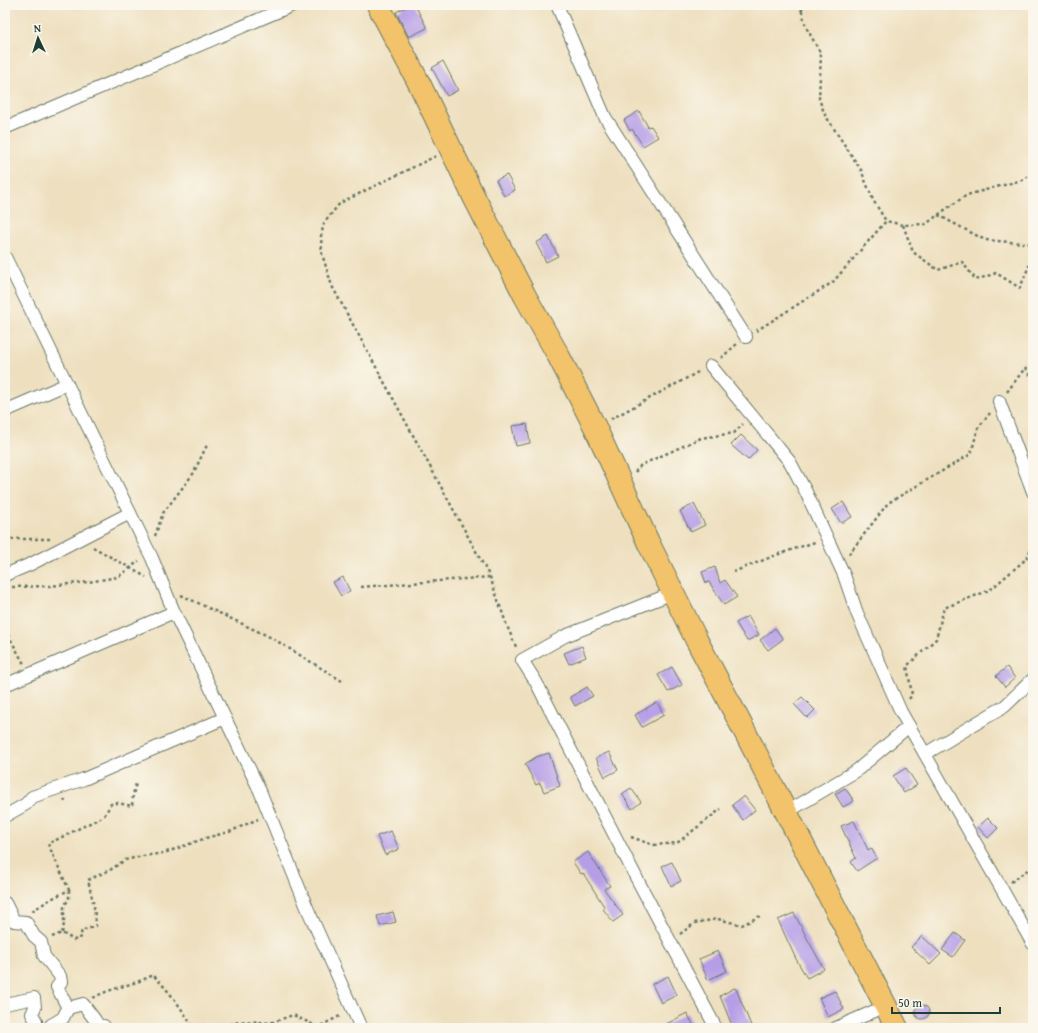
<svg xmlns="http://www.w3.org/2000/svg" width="1038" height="1033" font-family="'Gentium Book Plus',serif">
	<rect width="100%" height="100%" fill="#fbf7ec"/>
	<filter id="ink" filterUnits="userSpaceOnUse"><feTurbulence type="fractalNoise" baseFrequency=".025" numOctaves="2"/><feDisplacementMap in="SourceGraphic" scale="8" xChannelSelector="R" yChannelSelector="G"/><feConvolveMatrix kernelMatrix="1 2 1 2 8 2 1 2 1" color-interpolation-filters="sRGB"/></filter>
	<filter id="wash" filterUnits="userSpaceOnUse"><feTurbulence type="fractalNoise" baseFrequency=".012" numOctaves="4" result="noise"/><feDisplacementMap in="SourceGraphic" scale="16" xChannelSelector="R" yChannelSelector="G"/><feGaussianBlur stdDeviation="0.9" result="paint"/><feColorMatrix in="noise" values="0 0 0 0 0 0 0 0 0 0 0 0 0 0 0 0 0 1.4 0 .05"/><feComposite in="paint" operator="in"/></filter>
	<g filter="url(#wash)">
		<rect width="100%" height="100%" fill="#eee0bf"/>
		<g id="blocks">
			<!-- building -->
			<g fill="#b69ee7">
				<polygon points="410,5 415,5 427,28 409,37 396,12"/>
				<polygon points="443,61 458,90 447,96 432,68"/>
				<polygon points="639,111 648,127 651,126 658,137 643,146 632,129 630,131 624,120"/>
				<polygon points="507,175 515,190 504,196 496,180"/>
				<polygon points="548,236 558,256 546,262 536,243"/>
				<polygon points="527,424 530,443 516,446 512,426"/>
				<polygon points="741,435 757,450 748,460 731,445"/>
				<polygon points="843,502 852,517 841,523 832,509"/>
				<polygon points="694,504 705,525 691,532 680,511"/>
				<polygon points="715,567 720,583 725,580 737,597 724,605 709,582 706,583 702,572"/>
				<polygon points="343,577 350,591 341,596 333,582"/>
				<polygon points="748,616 759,635 747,641 736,623"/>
				<polygon points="775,628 783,639 768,650 760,640"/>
				<polygon points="582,646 586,657 569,664 564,653"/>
				<polygon points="672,667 682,685 668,692 658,675"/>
				<polygon points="1007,667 1015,678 1005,687 996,676"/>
				<polygon points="587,687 593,696 575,706 570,697"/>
				<polygon points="802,697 815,710 807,718 794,704"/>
				<polygon points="657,702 664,715 642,727 635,715"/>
				<polygon points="609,752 618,770 605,777 596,758"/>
				<polygon points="549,753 560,786 544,792 540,783 536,785 525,764 536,757"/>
				<polygon points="906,768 917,785 904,793 893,776"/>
				<polygon points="631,788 641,802 632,809 622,794"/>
				<polygon points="845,788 854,801 843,807 835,794"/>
				<polygon points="744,796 755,810 743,820 732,805"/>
				<polygon points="988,818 998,828 988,838 978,827"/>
				<polygon points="854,821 868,850 871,848 877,858 857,871 851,862 856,858 841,826"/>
				<polygon points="391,831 399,849 385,855 377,836"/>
				<polygon points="588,852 610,886 604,889 623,915 613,922 603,909 605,908 583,873 581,874 573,862"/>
				<polygon points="672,862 681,881 671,886 662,866"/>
				<polygon points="393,912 396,922 380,926 377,916"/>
				<polygon points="794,913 807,938 824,969 807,978 796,959 778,920"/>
				<polygon points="955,933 965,940 953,957 942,950"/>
				<polygon points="922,936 941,954 930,965 911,947"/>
				<polygon points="718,951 727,971 708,980 699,959"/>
				<polygon points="668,976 677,995 661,1003 652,984"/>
				<polygon points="734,988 736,989 752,1028 733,1028 720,996"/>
				<polygon points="835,991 844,1009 828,1017 819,998"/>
				<circle cx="922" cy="1012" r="7"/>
				<polygon points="687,1013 695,1028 659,1028"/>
			</g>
		</g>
	</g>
	<g filter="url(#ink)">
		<use href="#blocks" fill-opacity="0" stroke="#677665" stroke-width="1"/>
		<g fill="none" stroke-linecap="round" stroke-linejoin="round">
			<!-- street casing -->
			<g stroke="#677665" stroke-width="14">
				<g id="street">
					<polyline points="557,5 605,117 746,337"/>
					<polyline points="5,128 293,5"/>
					<polyline points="5,257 152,558 174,612 260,791 308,910 361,1028"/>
					<polyline points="711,366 790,462 805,490 844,575 857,613 901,712 1033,944"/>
					<polyline points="999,401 1033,492"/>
					<polyline points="5,411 67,384"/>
					<polyline points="5,575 31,564 130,513"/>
					<polyline points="673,593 565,636 522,660 536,682 637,879 716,1028"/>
					<polyline points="5,685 174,612"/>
					<polyline points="925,754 1005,706 1033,679"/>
					<polyline points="787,812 856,771 909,726"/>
					<polyline points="5,816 26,804 32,797 84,779 225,718"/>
					<polyline points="5,903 14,921 26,922 34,936 41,942 44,956 60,976 61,982 57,987 68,1008 83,1004 95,1020 99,1027 104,1026 104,1028"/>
					<polyline points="5,1004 34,998 35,1007 32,1014 36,1021 35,1028"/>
					<polyline points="50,1028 51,1025 63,1018 68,1008"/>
					<polyline points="836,1028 886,1006"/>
				</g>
			</g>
			<!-- highway casing -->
			<g stroke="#677665" stroke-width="24">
				<polyline id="highway" points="378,5 420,85 474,197 525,296 557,353 595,427 649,544 696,639 746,734 897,1028"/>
			</g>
			<!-- path -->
			<g stroke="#677665" stroke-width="2.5" stroke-dasharray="3 3" stroke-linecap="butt">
				<polyline points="800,5 806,27 821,54 819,99 825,115 861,170 873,200 886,221"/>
				<polyline points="1032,5 1033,6"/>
				<polyline points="801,11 805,5"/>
				<polyline points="436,156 340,203 324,223 321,236 322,254 332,286 490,577 507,626 517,649"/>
				<polyline points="938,215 985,240 1033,244"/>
				<polyline points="903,225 913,252 938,270 962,262 976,280 996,273 1020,288 1033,256"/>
				<polyline points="756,331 833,282 886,221 903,225 926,224 946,209 967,195 1022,180 1033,173"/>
				<polyline points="721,358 737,344"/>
				<polyline points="1007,392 1025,368 1033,380"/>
				<polyline points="611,419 700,371"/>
				<polyline points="635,472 641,465 701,438 734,433 743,424"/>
				<polyline points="155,536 163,513 193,474 207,445"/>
				<polyline points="5,539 50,539"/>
				<polyline points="93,547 146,577"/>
				<polyline points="849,554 888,503 971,454 978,428 990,413"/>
				<polyline points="733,572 779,554 815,542"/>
				<polyline points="12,587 49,586 88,582 118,577 139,561"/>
				<polyline points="361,587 490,577"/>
				<polyline points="181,595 272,638 342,681"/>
				<polyline points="5,629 24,664"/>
				<polyline points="909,699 912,695 907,666 936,639 944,608 990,590 1026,559 1033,545"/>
				<polyline points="64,799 66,804"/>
				<polyline points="631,837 634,838 653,845 677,843 721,809"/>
				<polyline points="1011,882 1033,866"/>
				<polyline points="32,911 51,899 69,890 48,844 104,816 111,804 118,803 132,806 133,795 136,783"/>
				<polyline points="62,933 64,924 64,906 69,899 69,890"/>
				<polyline points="680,934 695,923 718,919 742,925 760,916"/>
				<polyline points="52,937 62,933 74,940 82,937 81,931 96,926 94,906 88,880 110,870 125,860 143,856 164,853 209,837 229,832 258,819"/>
				<path d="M93,998C112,987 135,985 153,975C169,991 182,1008 193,1028"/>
				<polyline points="270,1023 271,1028"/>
				<polyline points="200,1028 246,1021 270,1023 293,1015 318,1027 342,1015"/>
			</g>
			<!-- street -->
			<use href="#street" stroke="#fff" stroke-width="12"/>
			<!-- highway -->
			<use href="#highway" stroke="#f2c36a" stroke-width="22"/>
		</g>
	</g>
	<!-- margin -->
	<rect width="1038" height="1033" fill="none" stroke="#fbf7ec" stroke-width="20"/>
	<!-- north arrow -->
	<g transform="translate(38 38) rotate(356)" stroke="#fbf7ec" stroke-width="3" paint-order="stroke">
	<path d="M0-3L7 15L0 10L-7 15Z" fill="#1f3d34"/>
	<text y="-6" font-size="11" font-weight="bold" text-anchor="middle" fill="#1f3d34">N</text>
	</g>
	<!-- scale -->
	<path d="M892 1007v6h108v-6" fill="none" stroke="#1f3d34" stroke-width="2"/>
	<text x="898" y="1007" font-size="12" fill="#1f3d34" stroke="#fbf7ec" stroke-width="3" paint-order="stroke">50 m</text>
</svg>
